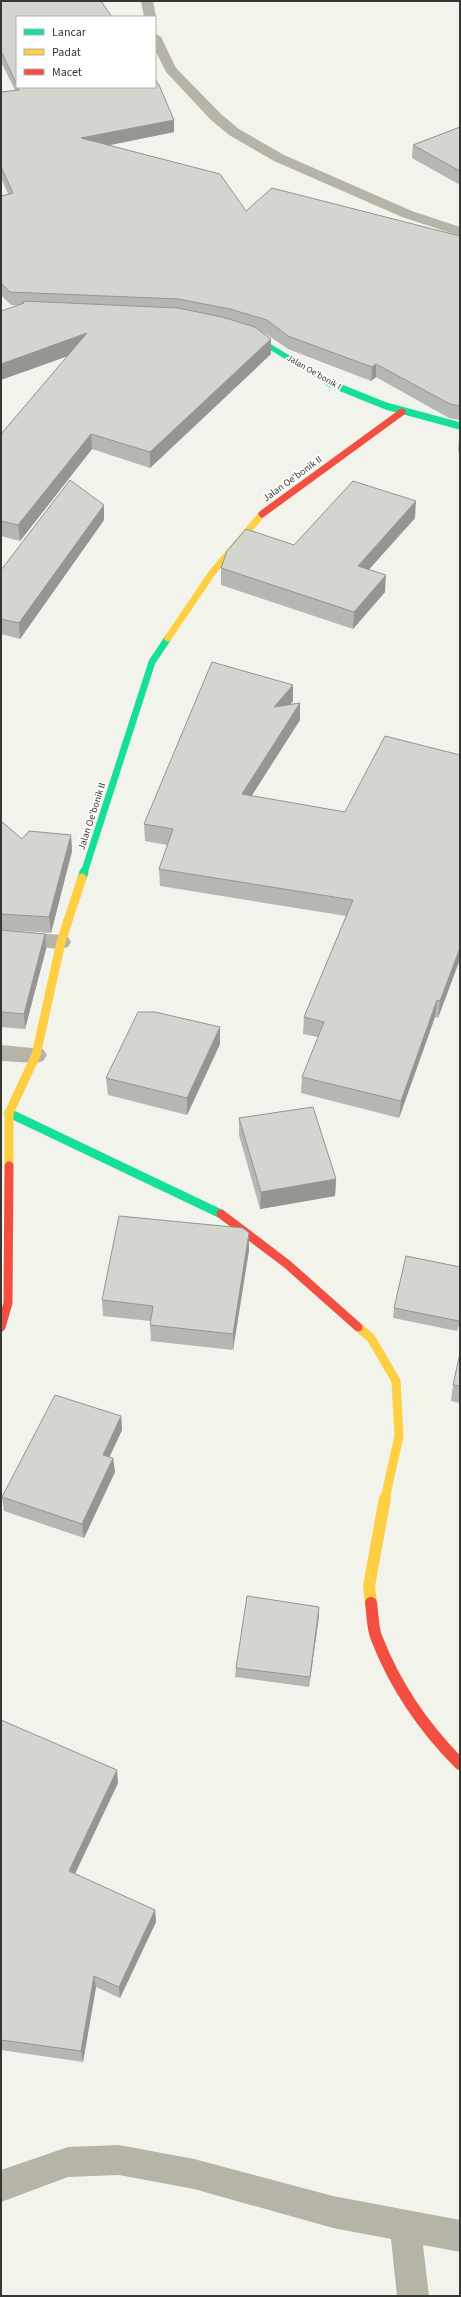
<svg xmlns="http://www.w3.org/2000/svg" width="461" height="2297" font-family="'Source Sans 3',sans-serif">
	<rect width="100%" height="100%" fill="#f2f4eb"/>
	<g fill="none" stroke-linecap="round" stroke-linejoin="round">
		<!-- street -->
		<g fill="#b6b4a6" fill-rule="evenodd">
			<polygon points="141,1 153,1 156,17 155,19 144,17"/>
			<polygon points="155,33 161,37 176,68 221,114 239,129 284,155 412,211 460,227 460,236 402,217 274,161 229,135 211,120 166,72 155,50"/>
			<polygon points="1,930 61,935 68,937 71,942 68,947 61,949 1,944"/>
			<polygon points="1,1045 43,1049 47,1055 43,1061 36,1063 1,1061"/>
			<polygon points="119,2145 194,2159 333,2196 460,2220 460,2252 423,2245 429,2296 397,2296 391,2239 333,2228 194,2189 119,2175 68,2177 1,2202 1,2170 68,2147"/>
		</g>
		<!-- fast-far2 -->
		<polyline stroke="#16e098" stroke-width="5.5" points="245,334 264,343 331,384"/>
		<!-- fast-far1 -->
		<g stroke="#16e098" stroke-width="7">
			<polyline points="329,383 386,406 460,426"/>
			<polyline points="84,873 152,662 168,638"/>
		</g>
		<!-- fast -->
		<g stroke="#16e098" stroke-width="9">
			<polyline points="82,878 84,872"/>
			<polyline points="9,1113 221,1214"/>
		</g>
		<!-- slow-far2 -->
		<polyline stroke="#ffcf43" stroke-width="7" points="168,638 212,573 262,514"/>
		<!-- slow-far1 -->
		<g stroke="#ffcf43" stroke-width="9">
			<polyline points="9,1166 9,1113 36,1055 61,942 82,878"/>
			<polyline points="358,1327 371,1338 396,1381 399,1436 385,1499"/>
		</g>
		<!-- slow -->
		<polyline stroke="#ffcf43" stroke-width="12" points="371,1603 369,1586 385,1498"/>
		<!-- jam-far2 -->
		<polyline stroke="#f24e42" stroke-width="7" points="262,514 402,412"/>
		<!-- jam-far1 -->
		<g stroke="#f24e42" stroke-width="9">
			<polyline points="221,1214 287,1264 358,1327"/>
			<polyline points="1,1327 8,1303 9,1166"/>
		</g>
		<!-- jam -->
		<path stroke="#f24e42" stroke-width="12" d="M371,1603C373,1614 372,1629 377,1639C395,1685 425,1729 460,1764"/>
	</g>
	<!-- wall -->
	<g fill="#b5b8b2">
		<polygon points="1,1 17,17 17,87 155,87 174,132 109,145 246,211 460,236 460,420 449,418 376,377 371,381 288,349 266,334 263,332 271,339 271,354 150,468 92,449 20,541 1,536 1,434 68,356 17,305 11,305 1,295 1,196 8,194 1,178 1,92 15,90 1,62"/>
		<polygon points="460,127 460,185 412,158 413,145"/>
		<polygon points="460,436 460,452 458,451 459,437"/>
		<polygon points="104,505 104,520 20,639 1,634 1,570"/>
		<polygon points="415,518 369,569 385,592 353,629 221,585 221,568 294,545"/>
		<polygon points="293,701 290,704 300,703 300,720 251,796 345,812 460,755 460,959 438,1018 435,1017 399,1118 301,1093 302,1077 318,1037 303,1034 304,1017 346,916 160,886 159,869 167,845 145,841 144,824"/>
		<polygon points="1,821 22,839 71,835 72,851 51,933 7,930 45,934 46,949 25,1029 1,1027"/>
		<polygon points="220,1044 187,1115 108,1095 106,1078"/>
		<polygon points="239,1118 336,1179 335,1196 260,1209 239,1135"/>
		<polygon points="249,1233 249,1250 233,1350 151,1341 150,1325 150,1321 103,1316 102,1300"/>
		<polygon points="460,1267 460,1320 457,1331 393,1318 394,1308"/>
		<polygon points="460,1353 460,1403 451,1401 453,1385"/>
		<polygon points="121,1416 122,1430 109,1457 113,1458 115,1472 84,1538 4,1511 2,1497"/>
		<polygon points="319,1616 309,1687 235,1677 236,1668"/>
		<polygon points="1,1720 118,1783 75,1874 155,1910 156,1922 120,1998 96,1987 83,2062 1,2050"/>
	</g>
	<!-- shaded-wall -->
	<g fill="#939691">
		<polygon points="174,120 174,132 81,151 81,138"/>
		<polygon points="87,333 88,349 1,380 1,364"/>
		<polygon points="271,339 271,354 150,468 150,452"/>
		<polygon points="376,364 376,377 371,381 372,367"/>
		<polygon points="91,434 92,449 20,541 18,525"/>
		<polygon points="416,501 415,518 357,583 358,566"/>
		<polygon points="104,505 104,520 20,639 19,623"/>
		<polygon points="386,575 385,592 353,629 354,612"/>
		<polygon points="293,685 293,701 274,724 274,707"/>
		<polygon points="300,703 300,720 242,811 242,794"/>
		<polygon points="71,835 72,851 51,933 49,917"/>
		<polygon points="45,934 46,949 25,1029 24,1014"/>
		<polygon points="460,948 460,959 438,1018 440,1001"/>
		<polygon points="437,1000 435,1017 399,1118 401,1101"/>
		<polygon points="220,1027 220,1044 187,1115 187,1098"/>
		<polygon points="336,1179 335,1196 260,1209 261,1192"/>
		<polygon points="249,1233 249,1250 233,1350 233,1334"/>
		<polygon points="460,1316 460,1320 457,1331"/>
		<polygon points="121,1416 122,1430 104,1469 103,1455"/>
		<polygon points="113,1458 115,1472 84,1538 82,1524"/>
		<polygon points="319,1607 319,1616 309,1687 310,1677"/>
		<polygon points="117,1770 118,1783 70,1884 69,1871"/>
		<polygon points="155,1910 156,1922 120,1998 119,1987"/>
		<polygon points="94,1976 96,1987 83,2062 81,2051"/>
	</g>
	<!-- building -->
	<g fill="#d2d6cf" stroke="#939691">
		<polygon points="1,1 101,1 112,17 17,17 17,85 1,51"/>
		<polygon points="155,79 159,85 174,120 81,138 220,174 246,211 272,188 460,236 460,406 450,404 376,364 372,367 288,336 267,320 230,309 178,299 10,292 1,283 1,196 13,193 1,167 1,92 19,90 18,87 155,87"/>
		<polygon points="460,127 460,171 413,145"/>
		<polygon points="23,301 178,308 222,317 255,327 271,339 150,452 91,434 18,525 1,521 1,434 87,333 1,364 1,311 24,303"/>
		<polygon points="70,480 104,505 19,623 1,619 1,570"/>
		<polygon points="353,481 416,501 358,566 386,575 354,612 221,568 227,551 246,529 294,545"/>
		<polygon points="212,662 293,685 274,707 300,703 242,794 345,812 385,736 460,755 460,948 440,1001 437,1000 401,1101 302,1077 324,1022 304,1017 353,900 159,869 173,829 144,824"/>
		<polygon points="1,821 22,839 29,831 71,835 49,917 1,914"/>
		<polygon points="1,930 45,934 24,1014 1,1012"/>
		<polygon points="138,1012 155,1012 220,1027 187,1098 106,1078"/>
		<polygon points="313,1107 336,1179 261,1192 239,1118"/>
		<polygon points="119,1216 243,1228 249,1233 233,1334 150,1325 153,1306 102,1300"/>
		<polygon points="406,1256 460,1267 460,1316 459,1321 394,1308"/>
		<polygon points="460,1353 460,1386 453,1385"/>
		<polygon points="55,1395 121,1416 103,1455 113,1458 82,1524 2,1497"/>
		<polygon points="247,1596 319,1607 310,1677 236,1668"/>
		<polygon points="1,1720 117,1770 69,1871 155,1910 119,1987 94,1976 81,2051 1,2040"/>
	</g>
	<g text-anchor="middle" stroke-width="3.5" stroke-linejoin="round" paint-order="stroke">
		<!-- far-street labels -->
		<g font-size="9" fill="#353731" stroke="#fff">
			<text transform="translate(314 372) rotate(30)" y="3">Jalan Oe'bonik I</text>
		</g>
		<!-- street labels -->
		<g font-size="10" fill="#353731" stroke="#fff">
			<text transform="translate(292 478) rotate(-36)" y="4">Jalan Oe'bonik II</text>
			<text transform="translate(91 816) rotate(-72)" y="4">Jalan Oe'bonik II</text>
		</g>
	</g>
	<!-- border -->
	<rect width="461" height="2297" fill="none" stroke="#353731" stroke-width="4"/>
	<!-- legend -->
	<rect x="16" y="16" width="140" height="72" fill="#ffffff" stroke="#aeafad"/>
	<rect x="24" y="29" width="20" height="6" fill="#16e098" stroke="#aeafad"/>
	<text x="52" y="36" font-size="12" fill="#353731">Lancar</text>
	<rect x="24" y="49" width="20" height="6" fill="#ffcf43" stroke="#aeafad"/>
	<text x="52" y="56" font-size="12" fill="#353731">Padat</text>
	<rect x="24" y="69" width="20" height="6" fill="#f24e42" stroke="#aeafad"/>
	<text x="52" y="76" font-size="12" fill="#353731">Macet</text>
</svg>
